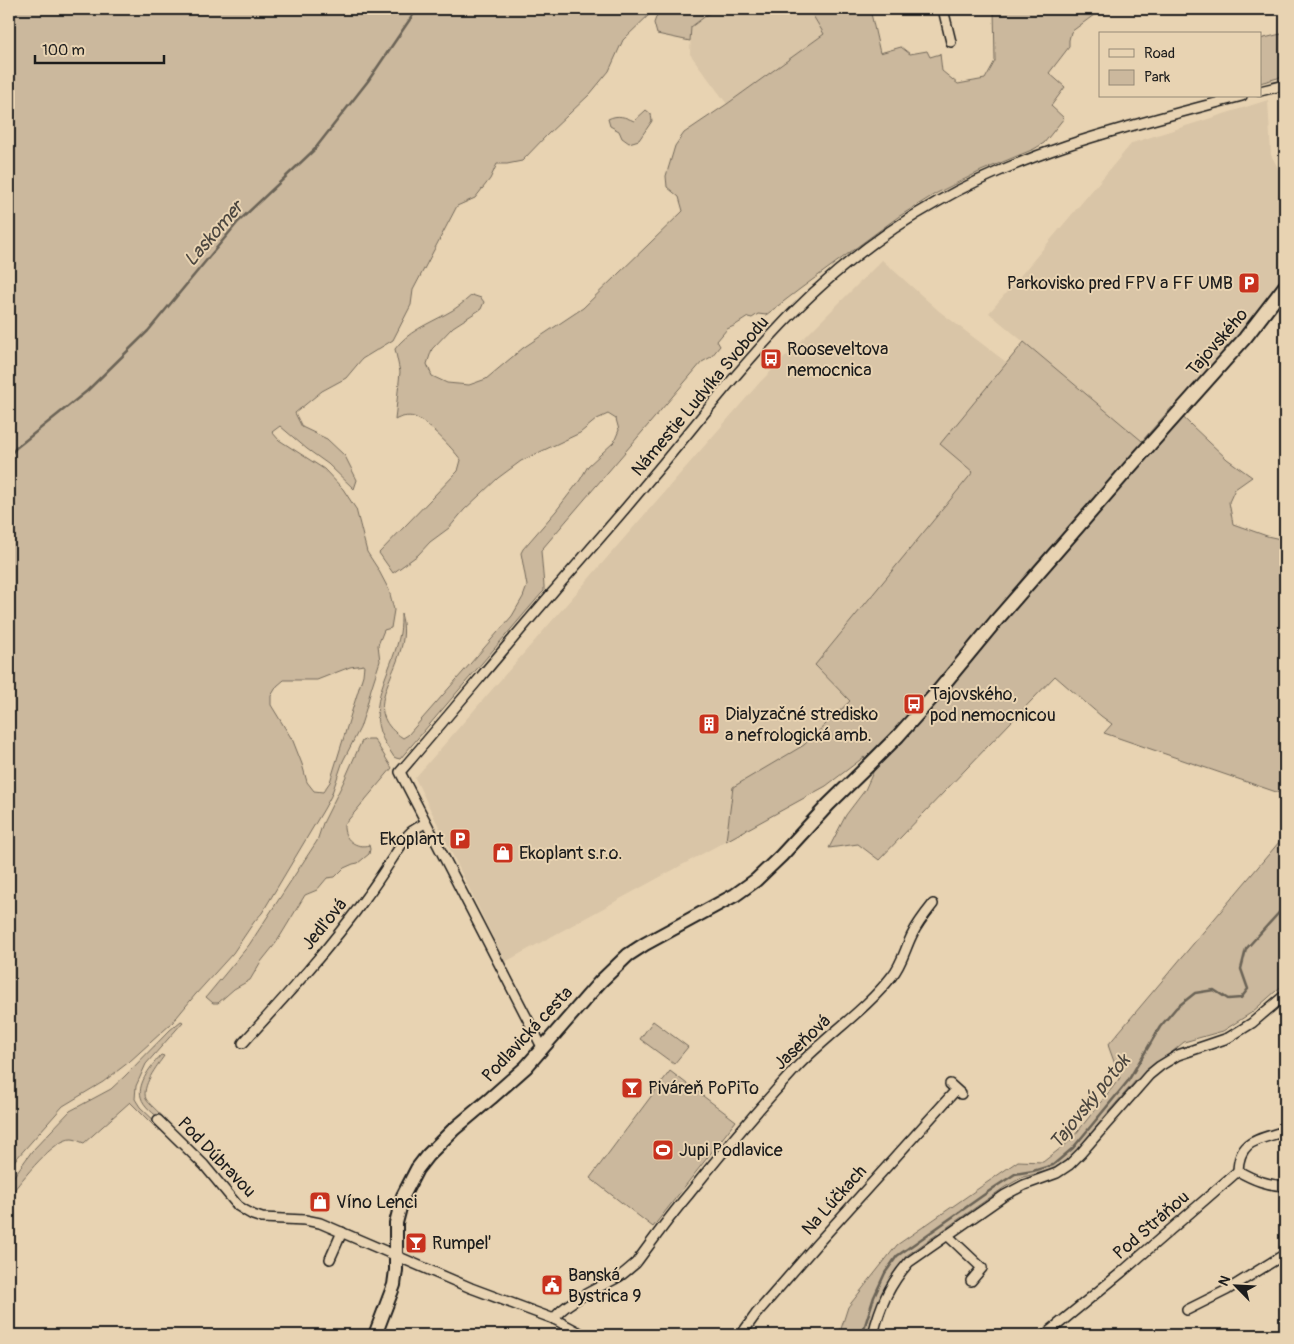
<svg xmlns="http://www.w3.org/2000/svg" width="1294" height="1344" font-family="Pangolin,sans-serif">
	<rect width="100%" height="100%" fill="#e8d3b2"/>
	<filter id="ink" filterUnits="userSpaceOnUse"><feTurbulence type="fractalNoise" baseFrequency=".02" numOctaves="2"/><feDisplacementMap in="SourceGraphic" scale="10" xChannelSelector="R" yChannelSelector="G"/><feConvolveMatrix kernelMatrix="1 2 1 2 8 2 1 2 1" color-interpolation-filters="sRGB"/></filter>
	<g filter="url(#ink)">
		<!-- built -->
		<g fill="#d9c5a7">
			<polygon points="715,9 809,9 825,34 727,104 690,54 691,27"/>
			<polygon points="1268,100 1271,155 1285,181 1285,273 1247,324 1142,441 989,313 1132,143"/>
			<polygon points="882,260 939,311 1048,394 826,786 505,962 415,778 761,381"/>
		</g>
		<!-- green -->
		<g fill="#cbb89d" stroke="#746a5c" fill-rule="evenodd">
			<path d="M9,9H655L623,40L609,71L590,94L547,135L522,161L507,164H497L490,179L475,198L457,206L413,290L411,305L393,340L362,359L346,378L322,391L295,413L302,427L327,439L345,456L357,480L354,489L328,464L307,449L280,426L272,432L279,440L324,469L343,489L356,509L367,552L378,569L389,590L394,610L391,628L384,630L378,645L380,661L371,689L366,709L360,728L343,761L331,796L324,809L262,913L254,922L233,953L195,995L172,1023L129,1062L103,1082L63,1106L9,1167ZM364,665L363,675L330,782L323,792L314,791L307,782L302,764L293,741L271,705V696L277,686L284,680H317L350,667Z"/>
			<polygon points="659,9 715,9 691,27 690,41 657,34 654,23"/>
			<path d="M809,9H870L880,53L901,47L910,54L927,51L930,57L940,54L942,71L958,84L985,79L995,61L994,9H1102L1071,32L1069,40V47L1049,73L1065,87L1051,106L1064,118L1044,143L1034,149L981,171L935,194L898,217L800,289L766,315L758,314L752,318L748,317L734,326L727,329L717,341L720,346L711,357L702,362L543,548L541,551L544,586V591L541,594L400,759L396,758L394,757C389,749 383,741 380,732C369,698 394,666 400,633C401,627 401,620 401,614C405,626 404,640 400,652C391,684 364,713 403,738L408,735L512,616L523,597L527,586L521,553L523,549L556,511L580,480L588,466L614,442L619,430L616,419L608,414L597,419L580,433L521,461L498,478L464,510L449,528L430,542L418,555L393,573L379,553L458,471L461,460C452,448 428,422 414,417C408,415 400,417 395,420L400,372L395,349C407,332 428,324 446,314C456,309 464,302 472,295L481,298L484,302L481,309L453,327L432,349L427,364L432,376L447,383L469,385L486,379L523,348L583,308L683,211L679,197L667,187L666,176L675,146L684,133L727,104L824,34Z"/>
			<polygon points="1285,33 1285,76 1260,83 1260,39"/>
			<path d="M646,110L651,114L652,121L639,140L629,143L622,138L619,131L610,126L608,119C618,114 625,117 634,121Z"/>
			<polygon points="1024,342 1142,441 1172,407 1227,459 1252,477 1235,489 1229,502 1233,524 1267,536 1285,540 1285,795 1104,733 1112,724 1101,716 1055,676 879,860 858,844 829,848 846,815 865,790 875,768 864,757 826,786 726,841 733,787 804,745 850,701 815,665 973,472 940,444"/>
			<path d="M368,739H374L392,768L344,825C343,839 356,849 369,845L370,849L369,854L358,863L353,864L344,868L335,877L327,878L317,890L305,895L287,925L276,943L260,963L250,980L234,989L218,1003H213L206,997L249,945L317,841L323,823L343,783L359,747L362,741Z"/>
			<polygon points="1285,835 1285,983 1251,1013 1223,1031 1184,1042 1160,1062 1141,1081 1137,1079 1110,1110 1074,1155 1052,1170 1023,1177 1005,1187 906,1256 888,1283 876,1310 867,1335 839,1335 848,1307 897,1245 1018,1161 1043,1162 1071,1140 1120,1078 1108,1045"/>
			<path d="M181,1021L183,1022L146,1064L136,1086L135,1099L140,1107L160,1126L161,1130H158L130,1102L84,1143C80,1142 76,1139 72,1139C54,1138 22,1180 11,1194H9V1183L32,1151L70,1111L111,1089L125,1076L170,1030Z"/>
			<polygon points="653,1021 688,1047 674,1064 640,1039"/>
			<path d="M161,1055L164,1056C157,1066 141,1086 146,1099C149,1104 159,1112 163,1117L162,1120C155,1115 143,1106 141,1097C137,1083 152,1065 161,1055Z"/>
			<polygon points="670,1071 736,1121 653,1227 590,1178"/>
		</g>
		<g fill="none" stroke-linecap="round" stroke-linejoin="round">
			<!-- stream -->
			<g stroke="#6b6356" stroke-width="2.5">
				<polyline points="9,456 16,448 87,391 148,331 238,222 314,150 368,81 417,9"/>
				<polyline points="862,1335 874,1297 885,1273 897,1256 995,1187 1015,1174 1033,1171 1053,1165 1073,1148 1128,1081 1160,1027 1176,1008 1195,993 1214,990 1228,999 1241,998 1248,989 1241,969 1246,949 1285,906"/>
			</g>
			<!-- street casing -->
			<g stroke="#1c1c1c" stroke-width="12">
				<g id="street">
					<polyline points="943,9 951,42"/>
					<polyline points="1260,91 1285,85"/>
					<path d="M243,1043C286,996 330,948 367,896C382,876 394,855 408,835L412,831L425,823"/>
					<path d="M542,1047L400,772C451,713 501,652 552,593C585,555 618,518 650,479C690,432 727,383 769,338C817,285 874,237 937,202C1031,148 1138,124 1242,96"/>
					<polyline points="950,1084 961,1094"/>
					<polyline points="158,1120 204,1165 238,1206 246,1211 253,1215 262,1218 305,1220 320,1223 471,1288 554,1319 584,1335"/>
					<path d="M1238,1171C1239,1139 1259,1140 1285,1131"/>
					<path d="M1238,1171C1254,1180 1267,1185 1285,1186"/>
					<polyline points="947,1235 982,1268 971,1281"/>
					<polyline points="330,1259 342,1232"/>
					<polyline points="1187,1310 1227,1290 1285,1254"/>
					<path d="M554,1319C564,1302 603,1286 620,1276C626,1272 631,1267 636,1263C653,1240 670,1216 689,1194C723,1151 759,1108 797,1067C827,1035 865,1011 892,976C902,964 905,949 912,935C917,924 925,914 933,904"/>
					<polyline points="741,1335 756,1314 817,1244 956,1090"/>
					<path d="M873,1335C880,1306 889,1285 909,1262L1005,1195L1024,1185L1057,1173L1069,1165L1081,1153L1149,1075L1160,1066L1178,1055L1228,1038L1252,1023L1285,995"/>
					<polyline points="1045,1335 1122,1272 1238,1171"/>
				</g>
			</g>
			<!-- secondary casing -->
			<g stroke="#1c1c1c" stroke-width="16">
				<polyline id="secondary" points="375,1335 394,1285 396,1270 396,1223 403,1196 417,1169 427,1156 453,1130 491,1098 526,1067 600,982 628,955 645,944 735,895 756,880 781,856 829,804 870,764 898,736 939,690 995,622 1130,467 1245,338 1285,286"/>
			</g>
			<!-- street -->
			<use href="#street" stroke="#e8d3b2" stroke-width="9"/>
			<!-- secondary -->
			<use href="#secondary" stroke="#e8d3b2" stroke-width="12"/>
		</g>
	</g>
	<!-- icons -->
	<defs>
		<g id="parking-square" transform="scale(1.125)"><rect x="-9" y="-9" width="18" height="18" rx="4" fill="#c8321e" stroke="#e8d3b2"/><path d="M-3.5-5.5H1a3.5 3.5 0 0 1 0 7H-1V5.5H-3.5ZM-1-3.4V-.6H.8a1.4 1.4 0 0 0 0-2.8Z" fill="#fff"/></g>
		<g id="bus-square" transform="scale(1.125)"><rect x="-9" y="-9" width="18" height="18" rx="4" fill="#c8321e" stroke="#e8d3b2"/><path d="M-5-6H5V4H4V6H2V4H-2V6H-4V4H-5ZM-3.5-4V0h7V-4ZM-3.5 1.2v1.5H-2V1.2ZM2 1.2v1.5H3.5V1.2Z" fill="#fff"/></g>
		<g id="building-square" transform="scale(1.125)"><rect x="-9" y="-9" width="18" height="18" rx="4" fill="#c8321e" stroke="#e8d3b2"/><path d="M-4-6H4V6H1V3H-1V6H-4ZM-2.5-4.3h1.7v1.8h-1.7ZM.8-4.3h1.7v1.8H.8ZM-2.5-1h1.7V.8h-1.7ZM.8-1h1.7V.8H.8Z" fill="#fff"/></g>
		<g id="shop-square" transform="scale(1.125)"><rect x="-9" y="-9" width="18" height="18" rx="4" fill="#c8321e" stroke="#e8d3b2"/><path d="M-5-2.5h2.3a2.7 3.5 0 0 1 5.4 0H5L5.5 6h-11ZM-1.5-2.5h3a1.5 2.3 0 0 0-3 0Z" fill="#fff"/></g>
		<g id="bar-square" transform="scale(1.125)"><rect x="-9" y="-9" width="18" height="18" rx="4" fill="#c8321e" stroke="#e8d3b2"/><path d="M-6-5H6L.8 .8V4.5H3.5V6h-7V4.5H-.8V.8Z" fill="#fff"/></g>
		<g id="stadium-square" transform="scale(1.125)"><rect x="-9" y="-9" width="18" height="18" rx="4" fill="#c8321e" stroke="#e8d3b2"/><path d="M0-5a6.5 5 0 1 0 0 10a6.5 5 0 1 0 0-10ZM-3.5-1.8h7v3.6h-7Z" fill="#fff"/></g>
		<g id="civic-square" transform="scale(1.125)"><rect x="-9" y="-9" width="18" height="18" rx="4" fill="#c8321e" stroke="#e8d3b2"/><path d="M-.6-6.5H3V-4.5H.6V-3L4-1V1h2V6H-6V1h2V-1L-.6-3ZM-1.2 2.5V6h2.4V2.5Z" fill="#fff"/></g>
	</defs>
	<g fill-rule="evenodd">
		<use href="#parking-square" x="1249" y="283"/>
		<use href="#bus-square" x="771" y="359"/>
		<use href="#bus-square" x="914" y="704"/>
		<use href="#building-square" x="709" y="724"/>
		<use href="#parking-square" x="460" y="839"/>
		<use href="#shop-square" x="503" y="853"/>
		<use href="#bar-square" x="632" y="1088"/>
		<use href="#stadium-square" x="663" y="1150"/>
		<use href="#shop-square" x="320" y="1202"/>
		<use href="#bar-square" x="416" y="1243"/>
		<use href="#civic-square" x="552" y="1285"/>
	</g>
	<g text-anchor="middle" stroke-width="4" stroke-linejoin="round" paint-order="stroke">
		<!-- poi labels -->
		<g font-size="18" fill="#1c1c1c" stroke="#e8d3b2" text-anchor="start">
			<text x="1233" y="289" text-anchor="end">Parkovisko pred FPV a FF UMB</text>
			<text x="787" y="355">Rooseveltova<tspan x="787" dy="21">nemocnica</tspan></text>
			<text x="930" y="700">Tajovského,<tspan x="930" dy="21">pod nemocnicou</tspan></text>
			<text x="725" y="720">Dialyzačné stredisko<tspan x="725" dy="21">a nefrologická amb.</tspan></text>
			<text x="444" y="845" text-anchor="end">Ekoplant</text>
			<text x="519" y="859">Ekoplant s.r.o.</text>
			<text x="648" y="1094">Piváreň PoPiTo</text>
			<text x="679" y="1156">Jupi Podlavice</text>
			<text x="336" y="1208">Víno Lenci</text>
			<text x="432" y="1249">Rumpeľ</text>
			<text x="568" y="1281">Banská<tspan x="568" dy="21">Bystrica 9</tspan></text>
		</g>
		<!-- street labels -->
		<g font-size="18" fill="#1c1c1c" stroke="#e8d3b2">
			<text transform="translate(1217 342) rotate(-49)" y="6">Tajovského</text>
			<text transform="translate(700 396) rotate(-50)" y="6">Námestie Ludvíka Svobodu</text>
			<text transform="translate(324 924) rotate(-51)" y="6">Jedľová</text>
			<text transform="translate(527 1034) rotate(-47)" y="6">Podlavická cesta</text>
			<text transform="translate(802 1042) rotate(-44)" y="6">Jaseňová</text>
			<text transform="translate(217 1157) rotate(46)" y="6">Pod Dúbravou</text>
			<text transform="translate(834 1200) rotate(-48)" y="6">Na Lúčkach</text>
			<text transform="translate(1151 1225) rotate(-41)" y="6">Pod Stráňou</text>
		</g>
		<!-- water labels -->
		<g font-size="19" font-style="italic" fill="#4a453e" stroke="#e8d3b2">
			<text transform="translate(213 233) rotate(-49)" y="7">Laskomer</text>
			<text transform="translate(1089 1101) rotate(-51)" y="7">Tajovský potok</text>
		</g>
	</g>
	<!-- margin -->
	<rect width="1294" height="1344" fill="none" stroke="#e8d3b2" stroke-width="30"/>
	<rect x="15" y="15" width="1264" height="1314" fill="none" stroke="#1c1c1c" stroke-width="2" filter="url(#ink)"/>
	<!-- legend -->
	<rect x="1099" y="32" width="162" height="65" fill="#e8d3b2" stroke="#968a76"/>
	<rect x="1109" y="49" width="25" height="8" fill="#e8d3b2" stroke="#968a76"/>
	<text x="1144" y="58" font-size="15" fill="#1c1c1c">Road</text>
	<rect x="1109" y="70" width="25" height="15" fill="#cbb89d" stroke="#968a76"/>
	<text x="1144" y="82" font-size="15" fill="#1c1c1c">Park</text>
	<!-- north arrow -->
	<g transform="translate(1236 1286) rotate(294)" stroke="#e8d3b2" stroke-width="4" paint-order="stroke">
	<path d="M0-4L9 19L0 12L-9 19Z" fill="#1c1c1c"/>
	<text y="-8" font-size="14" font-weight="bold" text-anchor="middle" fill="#1c1c1c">N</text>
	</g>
	<!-- scale -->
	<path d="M35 55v8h129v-8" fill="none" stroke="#1c1c1c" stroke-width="2.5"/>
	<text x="42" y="55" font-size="15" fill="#1c1c1c" stroke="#e8d3b2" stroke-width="4" paint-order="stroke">100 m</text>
</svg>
